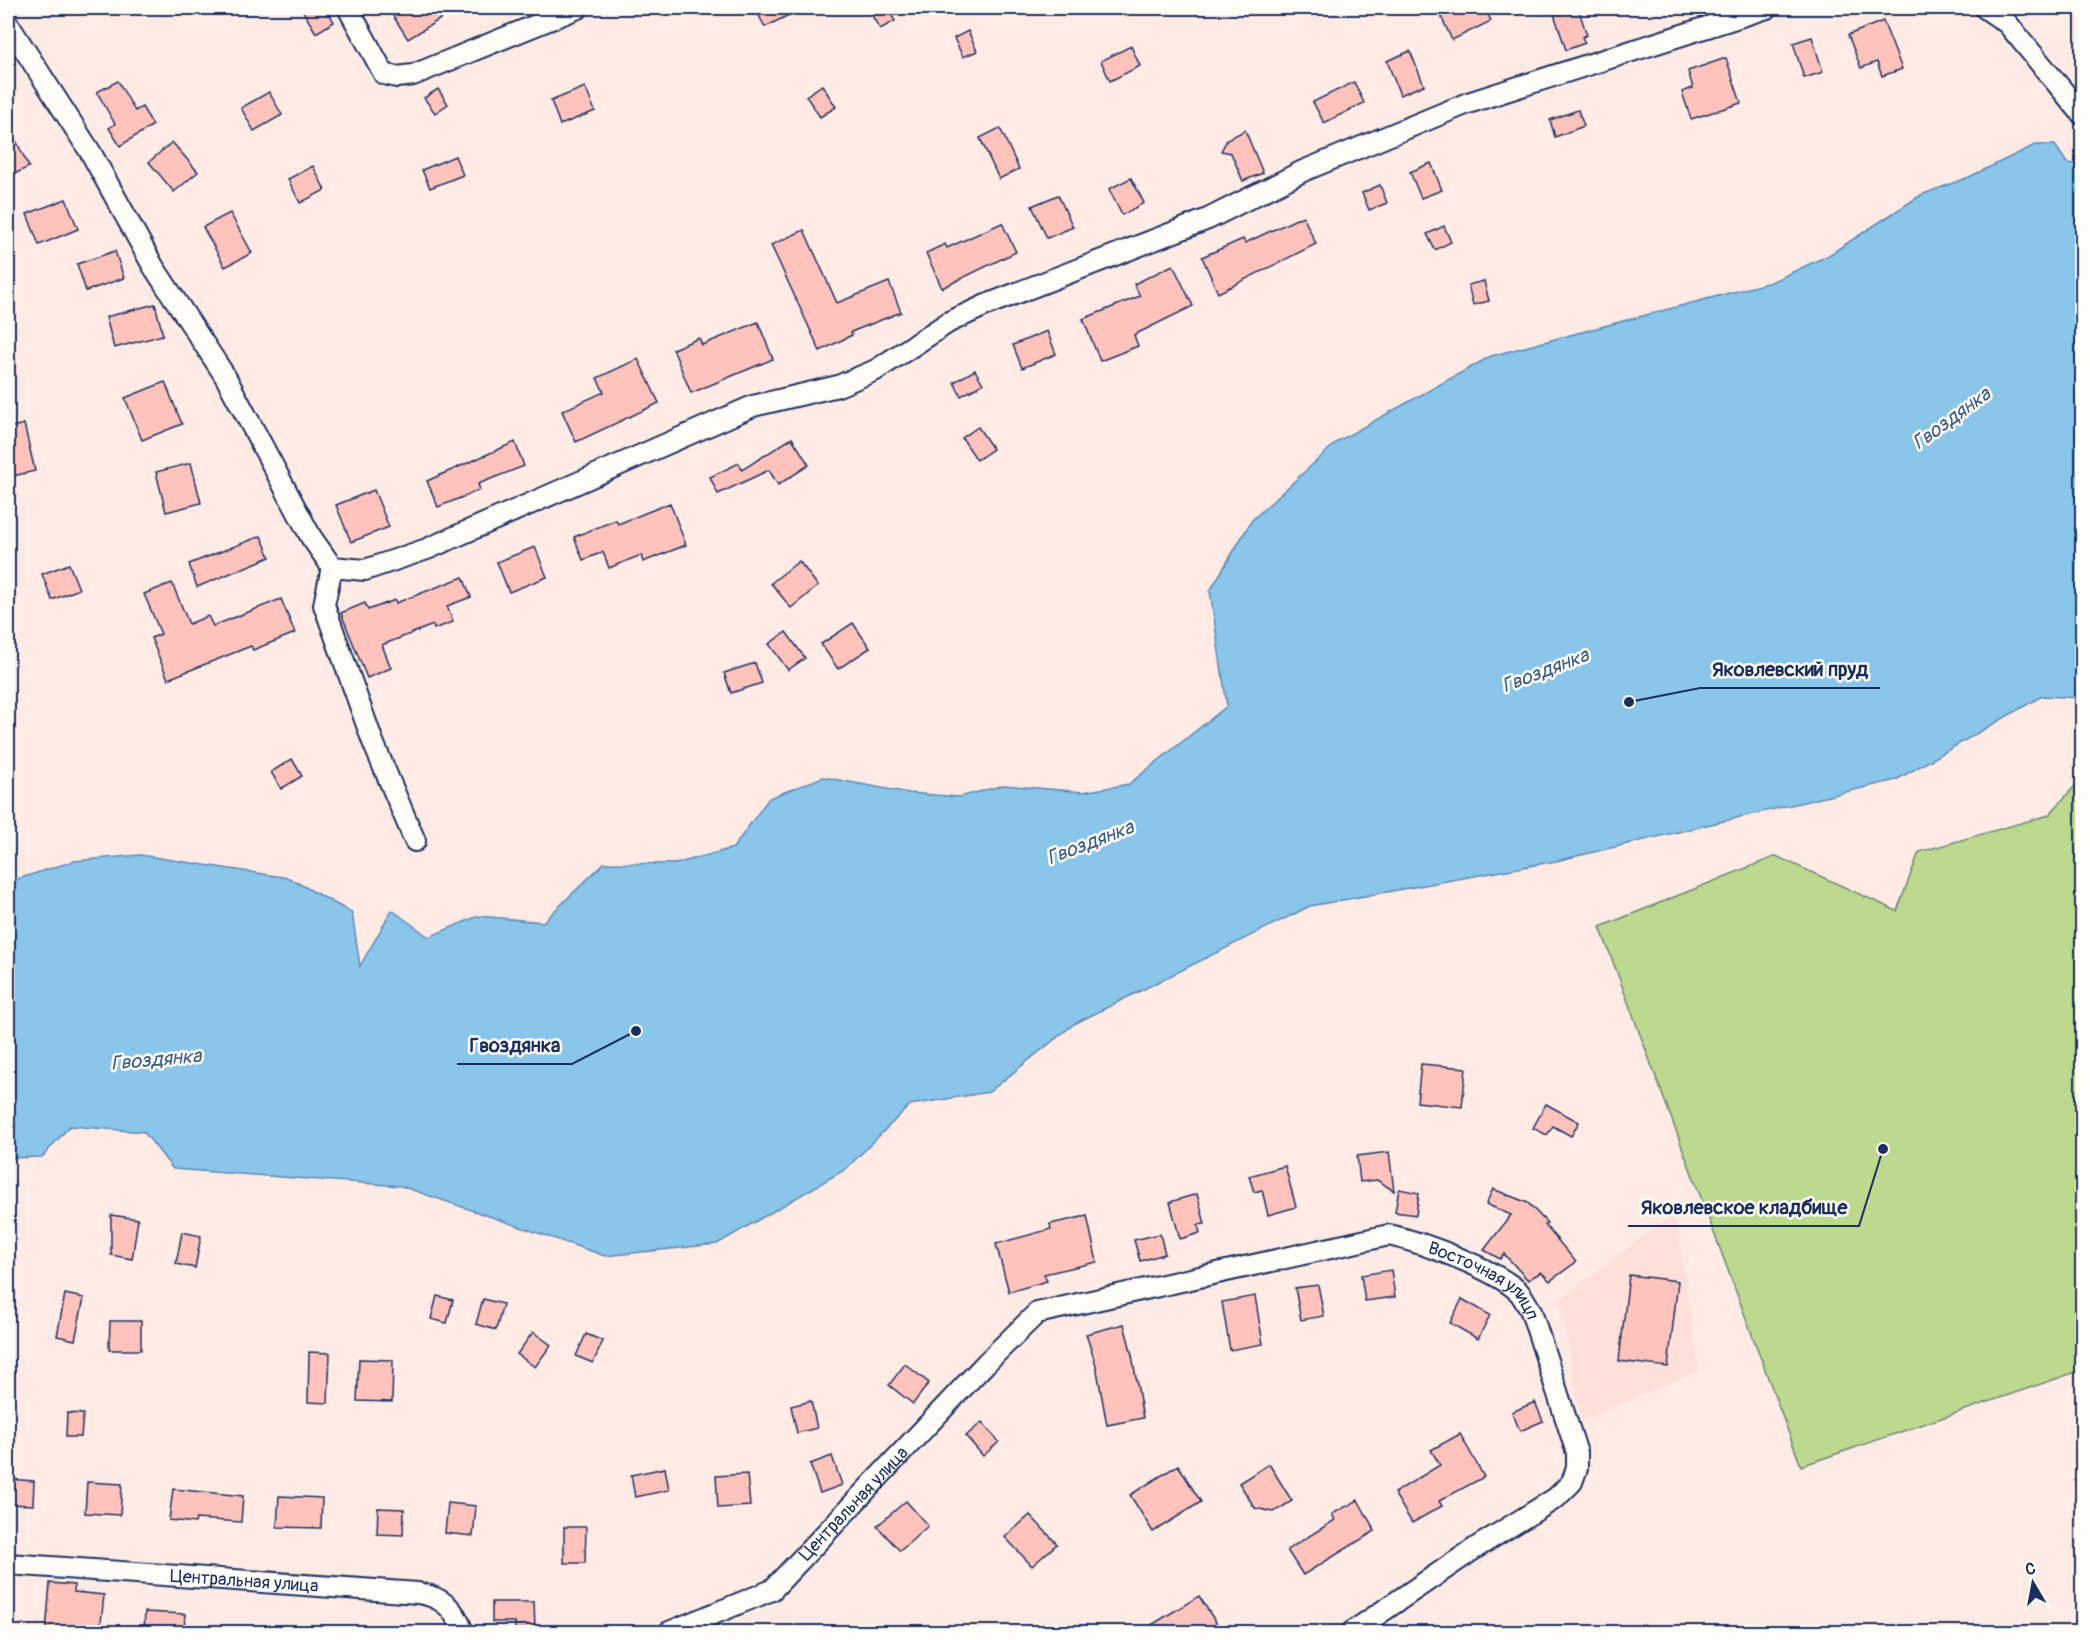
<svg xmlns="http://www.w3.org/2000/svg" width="2090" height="1640" font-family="Pangolin,sans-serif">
	<rect width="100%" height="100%" fill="#feebe6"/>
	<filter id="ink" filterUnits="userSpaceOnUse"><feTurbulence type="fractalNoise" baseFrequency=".0167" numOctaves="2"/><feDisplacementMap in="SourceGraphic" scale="12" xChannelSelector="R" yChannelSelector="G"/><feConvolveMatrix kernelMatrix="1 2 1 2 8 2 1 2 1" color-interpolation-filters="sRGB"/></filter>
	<g filter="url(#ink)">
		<!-- built -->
		<polygon fill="#fedfda" points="1675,1212 1699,1370 1581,1421 1560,1300"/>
		<!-- green -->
		<polygon fill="#bdd88f" stroke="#6c8476" stroke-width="1.5" points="2082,778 2082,1370 1801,1466 1600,927 1776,856 1897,911 1919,852 2049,815"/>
		<!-- water -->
		<polygon fill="#8ac5ea" stroke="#5e89b2" stroke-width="1.5" points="2035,145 2055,145 2067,163 2082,165 2082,698 2042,696 1896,780 1556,861 1310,906 1074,1024 989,1092 910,1105 846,1169 717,1244 605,1256 401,1186 173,1169 144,1132 70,1126 42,1157 8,1158 8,882 74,861 140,855 289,878 352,913 360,966 392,910 429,937 478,916 543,922 604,863 675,864 733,848 769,798 823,777 909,793 960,797 1004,785 1083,792 1129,784 1227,706 1210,591 1252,520 1338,441 1491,356 1771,282 1829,255 1921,195 1969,177"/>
		<!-- building -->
		<g fill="#ffc3be" stroke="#1b2f5e" stroke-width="1.5">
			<polygon points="301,8 326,8 334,22 316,33"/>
			<polygon points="388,8 458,8 408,39"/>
			<polygon points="755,8 803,8 765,27"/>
			<polygon points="882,8 887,8 895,21 880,29 871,14"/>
			<polygon points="1448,8 1485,8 1491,21 1452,40 1439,12"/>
			<polygon points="1571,8 1578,8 1587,35 1582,37 1585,43 1566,50 1554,14"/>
			<polygon points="1883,21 1902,69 1882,76 1877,62 1861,68 1848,35"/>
			<polygon points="968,31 977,51 963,57 954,38"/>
			<polygon points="1812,37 1823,72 1804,78 1793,43"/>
			<polygon points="1131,46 1140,66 1110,81 1101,61"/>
			<polygon points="1410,51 1424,85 1400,95 1387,61"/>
			<polygon points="1726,58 1741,103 1691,119 1682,92 1693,88 1688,71"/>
			<polygon points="118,81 135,111 142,107 153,125 120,146 109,128 115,124 97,92"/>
			<polygon points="1354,82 1364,103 1324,123 1313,102"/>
			<polygon points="822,85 836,107 820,117 806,96"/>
			<polygon points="585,87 595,111 560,125 551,101"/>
			<polygon points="438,89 448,104 435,113 424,98"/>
			<polygon points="269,92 282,115 254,131 241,108"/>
			<polygon points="1578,110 1584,126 1555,137 1550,120"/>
			<polygon points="8,124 29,167 8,177"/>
			<polygon points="1000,128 1019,169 999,179 980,138"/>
			<polygon points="1245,130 1263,173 1243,181 1231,153 1221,151 1227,140"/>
			<polygon points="172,142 198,172 174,192 149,162"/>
			<polygon points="455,156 463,175 430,188 422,170"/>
			<polygon points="1431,163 1442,190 1421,198 1410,172"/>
			<polygon points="313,166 325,190 300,203 288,179"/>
			<polygon points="1131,178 1144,203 1122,215 1109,189"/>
			<polygon points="1380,185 1387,203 1369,210 1362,193"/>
			<polygon points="1058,195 1073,227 1047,238 1032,206"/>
			<polygon points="66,199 78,229 39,245 27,214"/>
			<polygon points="230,213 252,253 225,267 203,227"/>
			<polygon points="1303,216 1316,244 1218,293 1202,257 1243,239 1245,243"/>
			<polygon points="1002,223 1016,252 942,288 926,253 945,244 947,248"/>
			<polygon points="1444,226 1451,242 1435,250 1427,234"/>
			<polygon points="804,230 837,303 889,282 901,312 851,332 852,335 820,351 771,245"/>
			<polygon points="115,251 124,278 86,291 77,264"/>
			<polygon points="1173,265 1193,306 1134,335 1138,346 1100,361 1083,319 1140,296 1134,284"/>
			<polygon points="1484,281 1489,301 1473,305 1468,285"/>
			<polygon points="155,304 163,335 114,348 106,317"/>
			<polygon points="758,322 773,359 691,393 673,349 699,338 702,345"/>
			<polygon points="1047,331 1056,354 1022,368 1013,345"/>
			<polygon points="638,359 659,403 576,442 562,411 604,392 597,378"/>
			<polygon points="975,370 983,384 961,396 954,382"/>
			<polygon points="165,382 182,424 142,440 125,398"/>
			<polygon points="24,424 35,471 8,477 8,428"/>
			<polygon points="978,427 993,449 977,460 962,438"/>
			<polygon points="792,438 809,465 778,485 769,470 718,494 710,477 739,463 742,470"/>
			<polygon points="515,442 524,466 478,484 480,490 438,507 427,481"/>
			<polygon points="191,463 201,503 166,512 156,472"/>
			<polygon points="374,490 389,527 351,542 336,505"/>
			<polygon points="670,503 686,545 643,562 641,555 609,568 603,552 583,560 574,537 616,520 618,524"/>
			<polygon points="261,536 270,557 197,587 189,564"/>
			<polygon points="535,547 547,577 509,592 497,562"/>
			<polygon points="799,561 818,586 791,608 771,583"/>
			<polygon points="69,564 79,589 52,600 42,574"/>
			<polygon points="463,577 471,597 447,606 453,622 434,629 433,625 382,645 391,668 367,678 341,613 365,603 368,610 395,600 396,603"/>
			<polygon points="172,583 189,624 208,616 213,626 281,599 295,633 253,650 251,646 168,679 151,638 161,634 144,594"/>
			<polygon points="853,623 870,648 838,669 821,644"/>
			<polygon points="786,632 805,658 788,670 769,644"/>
			<polygon points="755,663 762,683 731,693 724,673"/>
			<polygon points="292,759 302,776 281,789 271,772"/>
			<polygon points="1421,1064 1466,1068 1462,1107 1417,1102"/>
			<polygon points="1546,1104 1579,1122 1571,1136 1553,1126 1547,1135 1533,1128"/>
			<polygon points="1389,1152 1394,1191 1377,1180 1360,1182 1357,1156"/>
			<polygon points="1285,1166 1296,1207 1268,1215 1262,1190 1254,1192 1249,1176"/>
			<polygon points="1399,1189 1419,1193 1416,1215 1395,1212"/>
			<polygon points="1493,1189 1528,1203 1547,1223 1545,1225 1576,1262 1550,1281 1541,1272 1528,1280 1504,1254 1500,1259 1484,1250 1511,1215 1486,1204"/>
			<polygon points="1197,1194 1205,1224 1198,1225 1200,1233 1180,1239 1170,1202"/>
			<polygon points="111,1215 138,1219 132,1259 111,1255"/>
			<polygon points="1087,1216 1097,1262 1044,1274 1047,1281 1009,1292 996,1244 1051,1229 1050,1224"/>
			<polygon points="182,1232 201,1236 195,1268 176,1264"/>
			<polygon points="1160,1234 1165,1254 1140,1261 1134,1240"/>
			<polygon points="1391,1270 1395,1297 1365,1301 1361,1275"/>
			<polygon points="1629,1275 1678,1281 1668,1367 1619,1361"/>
			<polygon points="1318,1285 1324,1316 1301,1320 1295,1288"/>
			<polygon points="65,1294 84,1298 75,1340 57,1336"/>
			<polygon points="437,1296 453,1300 447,1323 431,1319"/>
			<polygon points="1255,1296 1263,1344 1230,1350 1222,1302"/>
			<polygon points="483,1299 503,1304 496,1330 476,1324"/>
			<polygon points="1462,1299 1490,1315 1478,1339 1450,1323"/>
			<polygon points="110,1321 141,1321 141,1350 109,1350"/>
			<polygon points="1124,1324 1132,1355 1143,1418 1107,1425 1096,1365 1086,1334"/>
			<polygon points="533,1332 551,1345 535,1367 517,1354"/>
			<polygon points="586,1334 603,1341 593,1363 576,1356"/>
			<polygon points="309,1352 330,1353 328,1403 308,1402"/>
			<polygon points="359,1359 393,1360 392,1402 357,1401"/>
			<polygon points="905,1364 929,1383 913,1404 889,1385"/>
			<polygon points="811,1401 817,1428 797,1433 791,1406"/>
			<polygon points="1535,1402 1543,1421 1520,1431 1512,1412"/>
			<polygon points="67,1413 83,1414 81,1437 66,1437"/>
			<polygon points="982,1422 999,1442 983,1456 966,1436"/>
			<polygon points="1460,1434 1484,1477 1439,1501 1442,1506 1412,1523 1394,1493 1440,1465 1431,1450"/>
			<polygon points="832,1456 842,1485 820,1493 810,1464"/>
			<polygon points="1269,1464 1292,1501 1274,1512 1255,1508 1239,1483"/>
			<polygon points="1178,1465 1201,1502 1153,1532 1130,1495"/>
			<polygon points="665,1468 669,1490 635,1497 631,1475"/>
			<polygon points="747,1474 750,1506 718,1508 716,1476"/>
			<polygon points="8,1479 34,1481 33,1505 8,1504"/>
			<polygon points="87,1482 122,1484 120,1515 85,1513"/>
			<polygon points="173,1489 243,1496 241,1522 196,1519 195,1523 169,1520"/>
			<polygon points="279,1496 322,1498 321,1528 277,1527"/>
			<polygon points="1358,1500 1375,1531 1303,1575 1287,1550 1335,1520 1332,1514"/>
			<polygon points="906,1501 928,1526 900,1551 877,1526"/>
			<polygon points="448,1503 476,1506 473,1536 445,1533"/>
			<polygon points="378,1508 404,1509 403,1535 377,1534"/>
			<polygon points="1030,1515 1057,1544 1032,1566 1005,1537"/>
			<polygon points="564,1527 586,1527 585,1563 564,1563"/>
			<polygon points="50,1583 74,1585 74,1592 104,1595 100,1632 46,1632"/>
			<polygon points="1199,1596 1222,1632 1140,1632"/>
			<polygon points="492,1602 534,1602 535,1629 515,1629 515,1622 492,1622"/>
			<polygon points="145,1612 185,1614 184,1632 144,1632"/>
		</g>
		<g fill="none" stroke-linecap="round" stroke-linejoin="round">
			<!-- minor casing -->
			<g stroke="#1b2f5e" stroke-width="24">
				<g id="minor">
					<polyline points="348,8 384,74 397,77 413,75 578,8"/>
					<polyline points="1985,8 2007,23 2082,114"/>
					<polyline points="8,24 91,153 153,266 225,376 311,537 332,567 365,570 427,549 753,406 838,386 876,370 949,322 986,305 1208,219 1303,171 1468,103 1767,8"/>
					<polyline points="332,567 324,605 373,742 415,841"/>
					<path id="s1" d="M8,1564L418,1593C443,1597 455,1609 463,1632"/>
					<path id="s2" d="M669,1632L772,1590L986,1363L1037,1313L1389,1235C1424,1243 1492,1268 1518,1291C1523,1296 1527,1305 1531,1311L1577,1453V1468L1572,1482L1556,1498L1477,1547L1352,1632"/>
				</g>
			</g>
			<!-- minor -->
			<use href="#minor" stroke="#fdfcf7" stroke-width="20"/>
		</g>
	</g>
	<g text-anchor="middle" stroke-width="5" stroke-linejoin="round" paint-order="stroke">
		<!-- street labels -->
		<g font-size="18" fill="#1b2f5e" stroke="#fdfcf7">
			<text dy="6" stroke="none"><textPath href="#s2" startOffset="963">Восточная улицп</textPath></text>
			<text dy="6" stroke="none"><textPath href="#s2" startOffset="230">Центральная улица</textPath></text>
			<text dy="6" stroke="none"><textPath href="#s1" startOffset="237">Центральная улица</textPath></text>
		</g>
		<!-- water labels -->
		<g font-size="20" font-style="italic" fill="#3c5c88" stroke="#fdfcf7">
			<text transform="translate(1951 418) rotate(-36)" y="7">Гвоздянка</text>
			<text transform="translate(1545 670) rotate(-21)" y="7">Гвоздянка</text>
			<text transform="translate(1090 842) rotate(-21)" y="7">Гвоздянка</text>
			<text transform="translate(156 1059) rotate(-5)" y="7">Гвоздянка</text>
		</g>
	</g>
	<!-- callouts -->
	<path fill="none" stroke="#1b2f5e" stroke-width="2" d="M1629 702L1700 688H1880M636 1031L572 1064H457M1883 1149L1859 1226H1628"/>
	<g fill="#1b2f5e" stroke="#fdfcf7" stroke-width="2">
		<circle cx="1629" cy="702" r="6"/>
		<circle cx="636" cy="1031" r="6"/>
		<circle cx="1883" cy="1149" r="6"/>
	</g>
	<g font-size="20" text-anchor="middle" font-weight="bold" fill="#1b2f5e" stroke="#fdfcf7" stroke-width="5" stroke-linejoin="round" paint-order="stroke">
		<text x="1790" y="676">Яковлевский пруд</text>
		<text x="515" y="1052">Гвоздянка</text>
		<text x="1744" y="1214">Яковлевское кладбище</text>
	</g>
	<!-- margin -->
	<rect width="2090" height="1640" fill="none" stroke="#fdfcf7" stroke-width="30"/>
	<rect x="15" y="15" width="2060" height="1610" fill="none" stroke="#1b2f5e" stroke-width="2" filter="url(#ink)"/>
	<!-- north arrow -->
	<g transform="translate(2033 1583) rotate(350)" stroke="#fdfcf7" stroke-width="4.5" paint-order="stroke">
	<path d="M0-4.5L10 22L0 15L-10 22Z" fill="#1b2f5e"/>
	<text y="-9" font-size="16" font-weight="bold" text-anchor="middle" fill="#1b2f5e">С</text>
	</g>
</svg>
